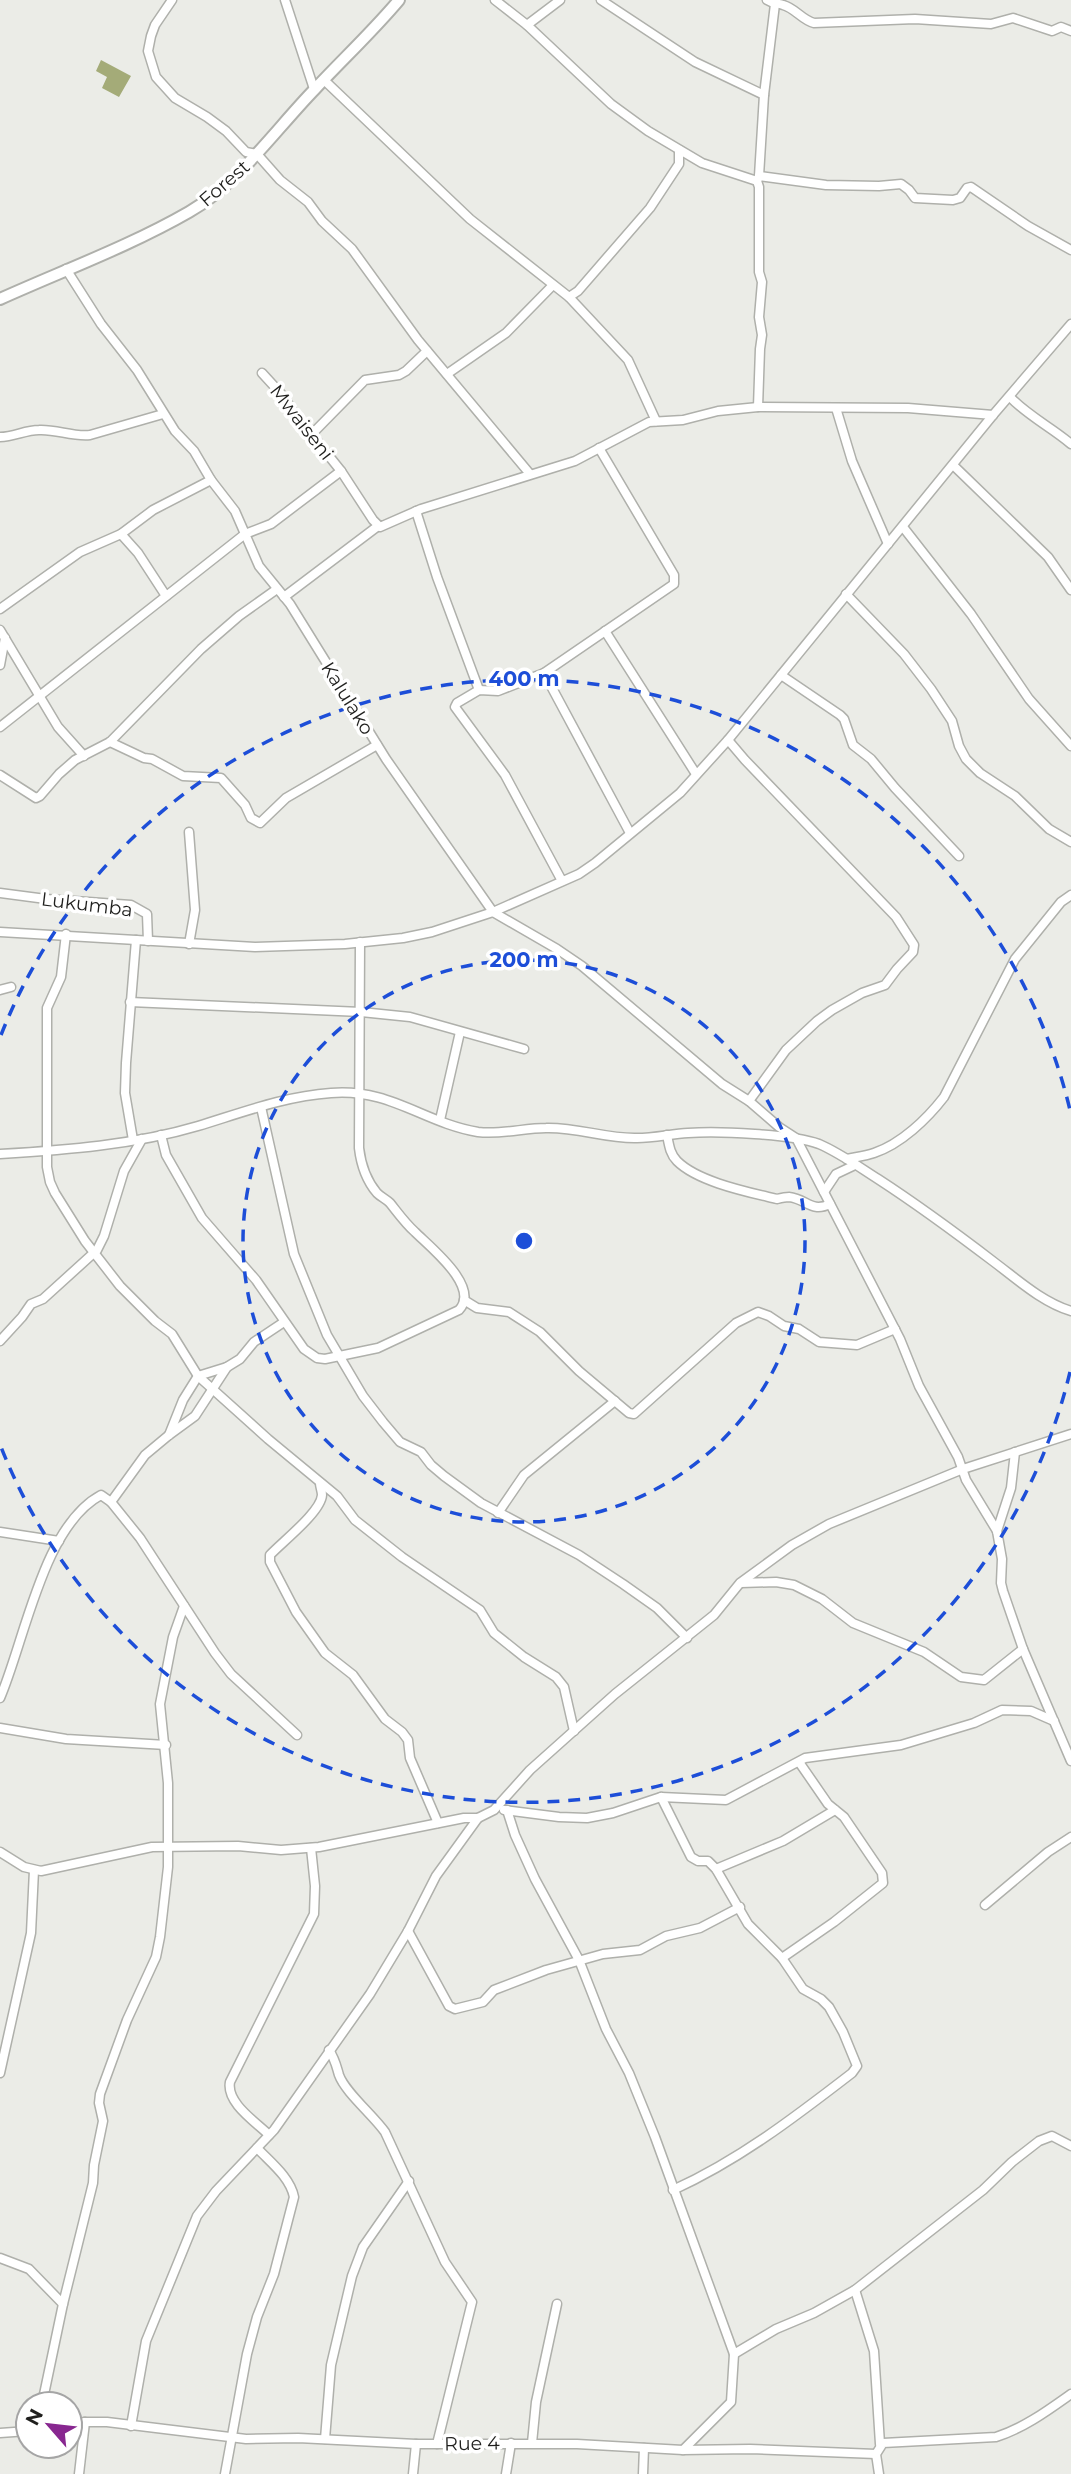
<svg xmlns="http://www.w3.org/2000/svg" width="1071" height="2474" font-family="Montserrat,sans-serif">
	<rect width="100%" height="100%" fill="#ebece7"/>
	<!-- water -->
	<polygon fill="#a4ab78" points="101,60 131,76 119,97 102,88 107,77 96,71"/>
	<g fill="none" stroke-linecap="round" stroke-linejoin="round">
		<!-- street casing -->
		<g stroke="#afb0ab" stroke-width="11">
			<g id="street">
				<polyline points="172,0 155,25 151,36 148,51 156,77 175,98 207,117 226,131 246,152 257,154 280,180 308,202 322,221 352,249 418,340 530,474"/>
				<polyline points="285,0 314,89"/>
				<polyline points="495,0 527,25 611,104 648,131 702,163 757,181"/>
				<polyline points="601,0 695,62 764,95"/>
				<path d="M767,0C773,4 777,3 783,5C795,8 802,20 814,23L915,19L991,24L1013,18L1052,31L1061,27L1071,31"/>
				<polyline points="527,25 560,0"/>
				<polyline points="324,80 470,219 569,297 578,291 650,208 679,164 679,150"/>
				<polyline points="759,176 826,185 879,186 901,184 909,190 915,198 953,200 960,198 967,188 971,187 1028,226 1071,250"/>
				<polyline points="66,269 101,324 137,370 175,431 194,451 211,480 235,511 259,566 290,604 386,759 493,912 557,949 582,966 722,1084 749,1101 779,1127 796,1138 900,1339 919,1386 958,1457 966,1480 997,1531 1002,1559 1001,1583 1003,1591 1023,1649 1071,1761"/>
				<polyline points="569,297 628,360 656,421"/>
				<polyline points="262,373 284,397 302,426 317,441 341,471 373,520 380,527 421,509 575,461 649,422 683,420 718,411 758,407 908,408 993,415"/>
				<polyline points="447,374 506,333 553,285"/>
				<path d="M1010,397C1028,416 1051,427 1071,444"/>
				<polyline points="758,407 760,349 762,335 759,317 762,282 759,272 759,187 757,181 759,176 764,95 775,4"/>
				<polyline points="836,408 852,461 888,544"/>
				<polyline points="311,435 365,380 399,375 406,371 427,351"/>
				<path d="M0,437C14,437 25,430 39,430C56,429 73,437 90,435L163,414"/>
				<polyline points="953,465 1048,557 1071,590"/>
				<polyline points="416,511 437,577 479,690"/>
				<polyline points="903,527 971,614 1029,699 1071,746"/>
				<polyline points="121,534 138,553 166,596"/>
				<polyline points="846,594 904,654 931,689 952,721 959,746 966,759 980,773 1015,796 1049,829 1071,842"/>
				<polyline points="284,597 378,526"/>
				<polyline points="0,609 80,552 121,534 153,510 211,480"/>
				<polyline points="0,630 58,727 84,756"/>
				<polyline points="605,631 696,774"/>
				<polyline points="0,665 5,638"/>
				<polyline points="544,673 630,833"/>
				<polyline points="781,675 840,715 844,719 853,745 871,759 895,788 959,856"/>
				<polyline points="0,727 245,534 271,524 341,471"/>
				<polyline points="728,740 745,760 896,917 914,945 913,952 897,969 885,985 862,993 832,1010 817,1021 786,1050 749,1101"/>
				<polyline points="110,742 144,758 152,759 183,776 221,778 245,805 251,818 260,823 286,798 377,745"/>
				<polyline points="0,775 36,798 40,796 59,774 75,760 110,742 201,649 239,616 277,589"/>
				<polyline points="562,881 505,775 455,707 457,703 479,690 498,691 544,673 674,584 674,575 599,448"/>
				<polyline points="0,893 46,899 131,905 147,914 148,941"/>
				<polyline points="0,932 255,947 345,944 403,938 432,932 493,912 579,874 595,863 680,793 728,740 993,415 1071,324"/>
				<polyline points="66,934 61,977 47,1008 47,1167 50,1182 55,1193 85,1241 120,1286 155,1321 172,1334 198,1376 268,1439 337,1496 355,1520 402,1557 480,1610 494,1633 524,1657 556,1677 564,1687 574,1731"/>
				<polyline points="189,944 195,910 189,832"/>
				<polyline points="0,990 11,987"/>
				<polyline points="130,1002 361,1012 410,1017 524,1049"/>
				<polyline points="261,1107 294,1254 327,1335 363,1396 383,1422 400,1442 421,1452 431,1465 444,1476 481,1503 579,1555 623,1584 657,1608 687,1638"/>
				<polyline points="440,1120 460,1032"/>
				<path d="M161,1135L166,1155L202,1218L256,1280L304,1349L317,1358L325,1359L378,1348L459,1310C481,1287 430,1247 415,1232C405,1223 398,1213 390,1203C386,1199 381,1197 377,1193C366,1180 361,1165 359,1148L360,942"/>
				<path d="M667,1135C669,1145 670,1154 677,1161C698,1182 748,1192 777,1199C781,1198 785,1197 789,1197C807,1199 811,1213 830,1204"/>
				<polyline points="133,1140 125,1093 126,1063 136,940"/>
				<path d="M0,1154C66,1150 134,1145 198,1126C241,1113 285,1096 331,1093C390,1088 424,1123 478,1132C501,1135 524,1128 546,1128C577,1127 607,1139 637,1138C654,1138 671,1134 688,1133C719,1131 791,1134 819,1144C840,1153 859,1167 878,1179C918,1205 956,1233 994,1262C1018,1280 1042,1302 1071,1311"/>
				<path d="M847,1159C856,1157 865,1156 874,1153C901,1144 927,1119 944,1097L1015,959L1061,902L1071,895"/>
				<polyline points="824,1192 836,1174 855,1165"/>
				<polyline points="464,1300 477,1308 509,1312 540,1332 579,1371 629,1413 634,1414 736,1323 758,1312 769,1316 784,1326 799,1329 819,1342 857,1345 895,1329"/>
				<polyline points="0,1341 22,1317 31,1304 43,1299 97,1250 104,1236 124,1171 142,1139"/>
				<polyline points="169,1435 183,1400 198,1376 227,1367"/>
				<path d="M320,1483C320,1487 322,1491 322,1495C321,1512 282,1542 270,1555V1562L296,1612L325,1653L353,1675L385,1719L402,1732L408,1740L410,1758L438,1823"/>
				<polyline points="111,1502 145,1455 169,1435 195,1416 227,1367 240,1359 254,1342 284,1322"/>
				<polyline points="498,1513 524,1475 615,1401"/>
				<polyline points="997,1531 1011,1488 1015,1452"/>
				<polyline points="0,1532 59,1541"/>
				<polyline points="741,1583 776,1582 794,1585 822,1599 853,1623 924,1652 961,1677 984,1680 1023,1649"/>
				<path d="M0,1698C25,1640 43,1526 101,1495L111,1502L140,1538L215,1653L231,1674L297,1735"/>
				<polyline points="0,1728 66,1739 166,1745"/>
				<path d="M661,1797L691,1857L698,1861H708L716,1869L748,1924L782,1958L803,1989L821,1999L829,2007L843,2032L857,2066L852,2073C795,2117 739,2160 673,2190"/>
				<polyline points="504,1810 559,1817 587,1818 613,1813 661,1797 726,1800 805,1758 901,1745 974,1723 1002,1710 1031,1711 1054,1721"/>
				<polyline points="507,1810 515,1835 535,1879 579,1960 606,2029 629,2073 655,2137 734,2354 731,2402 683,2450"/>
				<polyline points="0,1852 24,1867 41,1871 152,1847 238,1846 281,1850 319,1847 464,1818 478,1818 494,1810 530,1770 615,1694 714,1615 740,1583 792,1545 829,1524 963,1469 1071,1434"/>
				<polyline points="716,1869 783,1841 835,1810"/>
				<polyline points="985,1905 1048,1852 1071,1837"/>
				<polyline points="408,1931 449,2006 455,2009 483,2002 494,1990 546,1970 603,1954 640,1950 666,1936 700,1928 740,1907"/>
				<polyline points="782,1958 834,1922 883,1883 882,1873 844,1817 828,1804 799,1762"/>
				<path d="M329,2050C335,2059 336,2065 339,2075C345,2092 373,2115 385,2132L445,2262L472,2302L437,2444"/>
				<polyline points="0,2073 31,1933 34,1870"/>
				<path d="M269,2135C256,2122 226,2103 230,2082L314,1914L315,1886L311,1848"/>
				<polyline points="0,2258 29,2269 63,2304"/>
				<polyline points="855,2290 874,2351 880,2444"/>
				<polyline points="734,2354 776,2329 814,2313 855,2290 983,2190 1012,2162 1039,2141 1052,2136 1071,2146"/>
				<polyline points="42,2404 63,2304 93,2183 94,2165 103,2121 99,2103 100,2094 127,2020 156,1957 160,1937 168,1867 168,1783 160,1704 173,1637 184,1606"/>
				<polyline points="70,2425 85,2422 107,2422 246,2439 298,2438 416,2444 577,2444 683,2450 750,2449 876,2454"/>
				<polyline points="131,2426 146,2341 197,2216 216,2191 274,2130 370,1994 408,1931 436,1876 478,1818"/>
				<polyline points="0,2433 28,2431"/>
				<polyline points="325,2439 331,2365 352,2276 363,2247 409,2181"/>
				<polyline points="532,2443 536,2402 557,2304"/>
				<polyline points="79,2474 85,2422"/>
				<path d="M225,2474L247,2354L257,2317L274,2274L294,2197C290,2177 270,2162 257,2148"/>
				<polyline points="413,2474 416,2444"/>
				<polyline points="506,2474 511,2443"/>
				<polyline points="643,2474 644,2448"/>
				<path d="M879,2474L876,2454L883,2443L996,2437C1024,2428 1047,2411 1071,2394"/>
			</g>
		</g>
		<!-- secondary casing -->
		<g stroke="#afb0ab" stroke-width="14">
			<path id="secondary" d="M0,299C62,271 130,246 189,212C238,184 276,129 315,89C343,59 373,31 399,0"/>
		</g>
		<!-- street -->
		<use href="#street" stroke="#fff" stroke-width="8"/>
		<!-- secondary -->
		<use href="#secondary" stroke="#fff" stroke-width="10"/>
	</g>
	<!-- distance rings -->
	<g fill="none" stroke="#1d4ed8" stroke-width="3.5" stroke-dasharray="12 9">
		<circle cx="524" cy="1241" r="281"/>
		<path d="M1070 1372A562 562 0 0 1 1 1447M1 1035A562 562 0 0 1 1070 1110"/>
	</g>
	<g text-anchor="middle" stroke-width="7" stroke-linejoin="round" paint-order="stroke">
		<!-- street labels -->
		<g font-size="19" fill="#1f1f1d" stroke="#fff">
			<text transform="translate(224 183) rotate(-41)" y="7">Forest</text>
			<text transform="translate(302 422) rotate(52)" y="7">Mwaiseni</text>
			<text transform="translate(348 698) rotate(58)" y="7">Kalulako</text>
			<text transform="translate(87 904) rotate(7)" y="7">Lukumba</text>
			<text transform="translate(472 2443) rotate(-1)" y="7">Rue 4</text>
		</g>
	</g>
	<circle cx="524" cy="1241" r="10" fill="#1d4ed8" stroke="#fff" stroke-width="3.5"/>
	<g font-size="21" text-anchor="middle" font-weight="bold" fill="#1d4ed8" stroke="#fff" stroke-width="7" stroke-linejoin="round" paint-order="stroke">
		<text x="524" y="686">400 m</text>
		<text x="524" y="967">200 m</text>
	</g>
	<!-- north arrow -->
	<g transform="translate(49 2425) rotate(298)"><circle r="33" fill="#ffffff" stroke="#a5a5a5" stroke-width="2"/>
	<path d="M0-5L12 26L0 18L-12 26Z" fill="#882790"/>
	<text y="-10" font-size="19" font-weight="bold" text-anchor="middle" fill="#1f1f1d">N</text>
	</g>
</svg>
